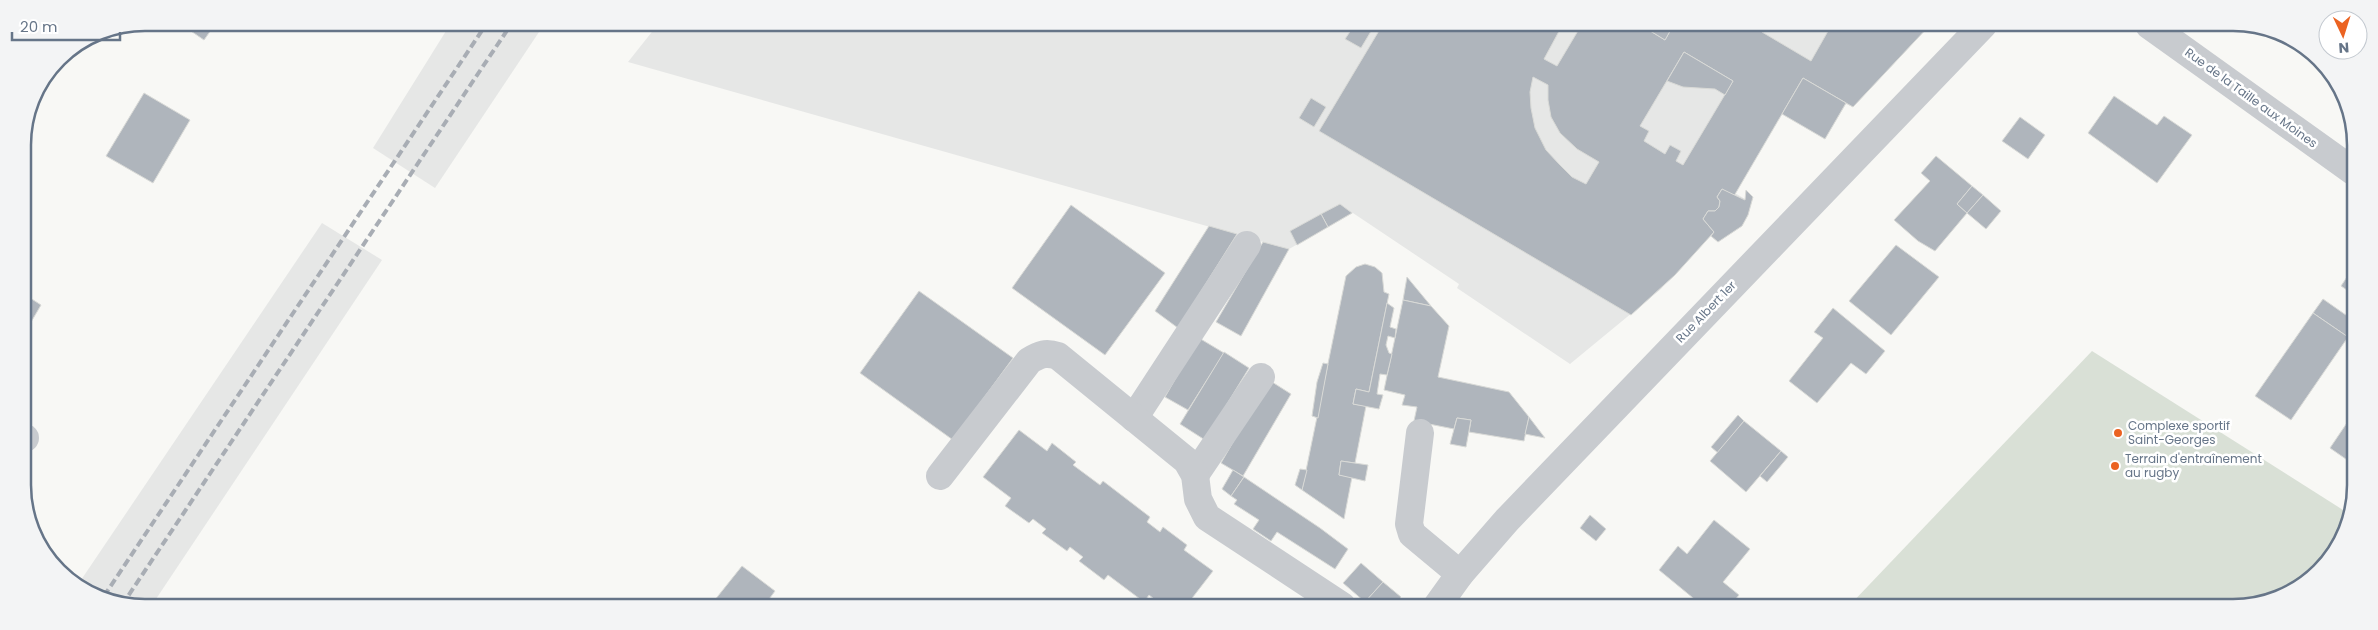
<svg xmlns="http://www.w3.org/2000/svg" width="2378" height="630" font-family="Poppins,sans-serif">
	<rect width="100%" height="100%" fill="#f8f8f5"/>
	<!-- built -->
	<g fill="#e6e7e6">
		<polygon points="451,23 545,23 435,188 373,148"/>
		<polygon points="659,23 1930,25 1853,107 1846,104 1825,139 1782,114 1735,193 1745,199 1746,190 1753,197 1748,215 1742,226 1718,242 1710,236 1661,289 1570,364 1457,288 1459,284 1353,213 1289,249 1284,248 628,62"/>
		<polygon points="322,223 382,260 152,605 121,605 79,583"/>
	</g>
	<!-- green -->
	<polygon fill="#d9e0d6" points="2092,351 2351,515 2339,547 2314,577 2280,598 2241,607 1848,607"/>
	<!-- building -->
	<g fill="#afb5bc" stroke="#d9dad7" fill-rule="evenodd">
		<polygon points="192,23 216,23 204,40 188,29"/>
		<polygon points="1355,24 1366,24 1373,28 1361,48 1345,39"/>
		<path d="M1383,24H1563L1544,59L1557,66L1582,24H1639L1665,40L1674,24H1766L1762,32L1811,61L1832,24L1930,25L1853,107L1803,78L1734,196L1722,189L1717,197L1720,201L1719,207L1715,211H1708L1703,219L1714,232L1675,275L1631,315L1319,131ZM1684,52L1733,81L1683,165L1676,161L1681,151L1670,145L1665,154L1644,141L1649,131L1640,126ZM1533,77L1548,85V100L1551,117L1560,133L1577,149L1599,162L1586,184L1572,177L1559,164L1546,150L1535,128L1531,108L1530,92Z"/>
		<polygon points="1639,24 1674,24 1665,40"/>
		<polygon points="1684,52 1733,81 1725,95 1715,89 1683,87 1667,81"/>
		<polygon points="1803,78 1846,103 1825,139 1782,114"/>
		<polygon points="144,93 190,120 153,183 106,156"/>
		<polygon points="2114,96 2157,125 2164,116 2192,135 2157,183 2088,133"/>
		<polygon points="1311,98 1326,107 1314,127 1299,118"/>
		<polygon points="2020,117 2045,135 2028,159 2002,141"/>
		<polygon points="1936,156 1972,186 1957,204 1967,213 1935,251 1918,241 1894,220 1930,181 1921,173"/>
		<polygon points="1972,186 1983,195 1967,213 1957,204"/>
		<polygon points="1722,189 1745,200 1746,190 1753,197 1748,215 1742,226 1718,242 1711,236 1714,232 1703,219 1708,211 1715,211 1719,207 1720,201 1717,197"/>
		<polygon points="1983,195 2001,211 1986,229 1967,213"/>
		<polygon points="1340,204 1352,213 1328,227 1321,214"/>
		<polygon points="1071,205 1165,273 1105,355 1012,288"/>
		<polygon points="1321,214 1328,227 1297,245 1290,231"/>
		<polygon points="1209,226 1237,234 1178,328 1155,311"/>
		<polygon points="1263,242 1289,249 1241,336 1216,322"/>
		<polygon points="1896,245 1939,277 1891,335 1849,301"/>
		<polygon points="1365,264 1375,267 1382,273 1384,292 1389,294 1369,392 1356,389 1353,404 1366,406 1355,463 1341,461 1339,475 1352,477 1344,519 1302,490 1346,276 1356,267"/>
		<polygon points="2353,268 2353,294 2341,286"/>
		<polygon points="1407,277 1431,306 1403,300"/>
		<polygon points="919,291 1013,358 953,440 860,373"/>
		<polygon points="24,294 41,305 24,334"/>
		<polygon points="2323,299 2353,320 2353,329 2348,337 2313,313"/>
		<polygon points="1403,300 1431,306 1449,326 1438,377 1509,392 1529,417 1524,441 1469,432 1471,420 1457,418 1454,429 1414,421 1417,407 1402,405 1405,395 1384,390"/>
		<polygon points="1387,303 1394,308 1390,327 1396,329 1395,338 1388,336 1386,345 1389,353 1392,354 1387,375 1380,374 1377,394 1383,395 1379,409 1353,404 1356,389 1369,392"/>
		<polygon points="1833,308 1885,351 1866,374 1851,363 1817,403 1789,381 1823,338 1814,332"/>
		<polygon points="2313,313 2348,337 2291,420 2255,396"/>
		<polygon points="1199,338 1224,353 1188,410 1165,397"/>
		<polygon points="1224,352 1249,368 1205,440 1180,424"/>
		<polygon points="1323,363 1328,364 1318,418 1312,416 1317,382"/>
		<polygon points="1269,380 1291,394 1243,476 1221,463"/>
		<polygon points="2353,414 2353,464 2330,448"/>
		<polygon points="1738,415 1744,421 1718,453 1711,447"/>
		<polygon points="1529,417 1545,438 1525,434"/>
		<polygon points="1457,418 1471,420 1466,447 1450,444"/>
		<polygon points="1744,421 1781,451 1746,492 1710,461"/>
		<polygon points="1019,430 1047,451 1052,443 1076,462 1073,465 1100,485 1103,481 1150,517 1147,522 1160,532 1163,527 1187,545 1184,550 1213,571 1186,606 1163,606 1149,595 1144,602 1108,575 1104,580 1079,561 1083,557 1070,547 1067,551 1042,533 1046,529 1033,519 1029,523 1005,506 1011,498 983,477"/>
		<polygon points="1781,451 1788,457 1767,482 1760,476"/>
		<polygon points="1341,461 1368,465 1365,481 1339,475"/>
		<polygon points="1300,469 1307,470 1302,490 1295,485"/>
		<polygon points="1233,470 1244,477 1231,496 1222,489"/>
		<polygon points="1244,477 1320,528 1348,549 1335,569 1277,532 1271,541 1253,529 1259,520 1234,504 1237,500 1231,496"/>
		<polygon points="1590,515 1606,529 1596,541 1580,528"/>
		<polygon points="1714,520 1750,549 1723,582 1739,595 1729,607 1704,607 1659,570 1678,546 1687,554"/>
		<polygon points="1361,563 1383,582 1365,602 1343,583"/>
		<polygon points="742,566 775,591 764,606 710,606"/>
		<polygon points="1383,582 1401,597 1392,606 1370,606 1365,602"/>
	</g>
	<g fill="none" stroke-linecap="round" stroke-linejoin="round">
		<!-- minor -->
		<g stroke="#c8cbcf" stroke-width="28">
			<polyline points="2149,25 2353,171"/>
			<polyline points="1134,418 1247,245"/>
			<polyline points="1420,433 1409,524 1412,534 1460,574"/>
			<polyline points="24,438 25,438"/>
			<polyline points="1195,475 1261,377"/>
			<path d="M940,476L1029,361C1040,354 1046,352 1058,356L1187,461L1195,475L1198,499L1207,517L1342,606"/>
			<polyline points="1437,606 1460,574 1507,520 1983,25"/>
		</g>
		<!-- rail -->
		<g stroke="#a8adb4" stroke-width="4" stroke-dasharray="8 4" stroke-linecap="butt">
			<polyline points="104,596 487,23"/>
			<polyline points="122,605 512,23"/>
		</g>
	</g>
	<!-- markers -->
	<g fill="#eb6322" stroke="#fff" stroke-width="2">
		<circle cx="2118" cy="433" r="5"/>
		<circle cx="2115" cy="466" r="5"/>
	</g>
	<g text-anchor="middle" stroke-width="5" stroke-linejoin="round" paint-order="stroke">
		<!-- street labels -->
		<g font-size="12" fill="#667588" stroke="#fff">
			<text transform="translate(2251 98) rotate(36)" y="4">Rue de la Taille aux Moines</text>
			<text transform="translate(1706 312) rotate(-46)" y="4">Rue Albert 1er</text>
		</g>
		<!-- poi labels -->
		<g font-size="12" fill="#667588" stroke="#fff" text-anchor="start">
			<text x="2128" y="430">Complexe sportif<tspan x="2128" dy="14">Saint-Georges</tspan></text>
			<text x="2125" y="463">Terrain d'entraînement<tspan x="2125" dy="14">au rugby</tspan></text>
		</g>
	</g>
	<!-- crop -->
	<path d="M0 0H2378V630H0ZM145 31H2233A114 114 0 0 1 2347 145V485A114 114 0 0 1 2233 599H145A114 114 0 0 1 31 485V145A114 114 0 0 1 145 31Z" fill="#f3f4f5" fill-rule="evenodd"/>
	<path fill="none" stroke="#667588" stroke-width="2.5" d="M145 31H2233A114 114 0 0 1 2347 145V485A114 114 0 0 1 2233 599H145A114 114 0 0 1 31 485V145A114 114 0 0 1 145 31Z"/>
	<!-- north arrow -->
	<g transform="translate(2343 35) rotate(176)"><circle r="24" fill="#ffffff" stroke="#c2c8cf"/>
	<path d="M0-4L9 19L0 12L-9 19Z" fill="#eb6322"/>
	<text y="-8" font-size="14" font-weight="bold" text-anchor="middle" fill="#667588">N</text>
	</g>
	<!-- scale -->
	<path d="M12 32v8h108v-8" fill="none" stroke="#667588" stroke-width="2.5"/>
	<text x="20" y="32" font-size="15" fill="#667588" stroke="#ffffff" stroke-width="4" paint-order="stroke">20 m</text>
</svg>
